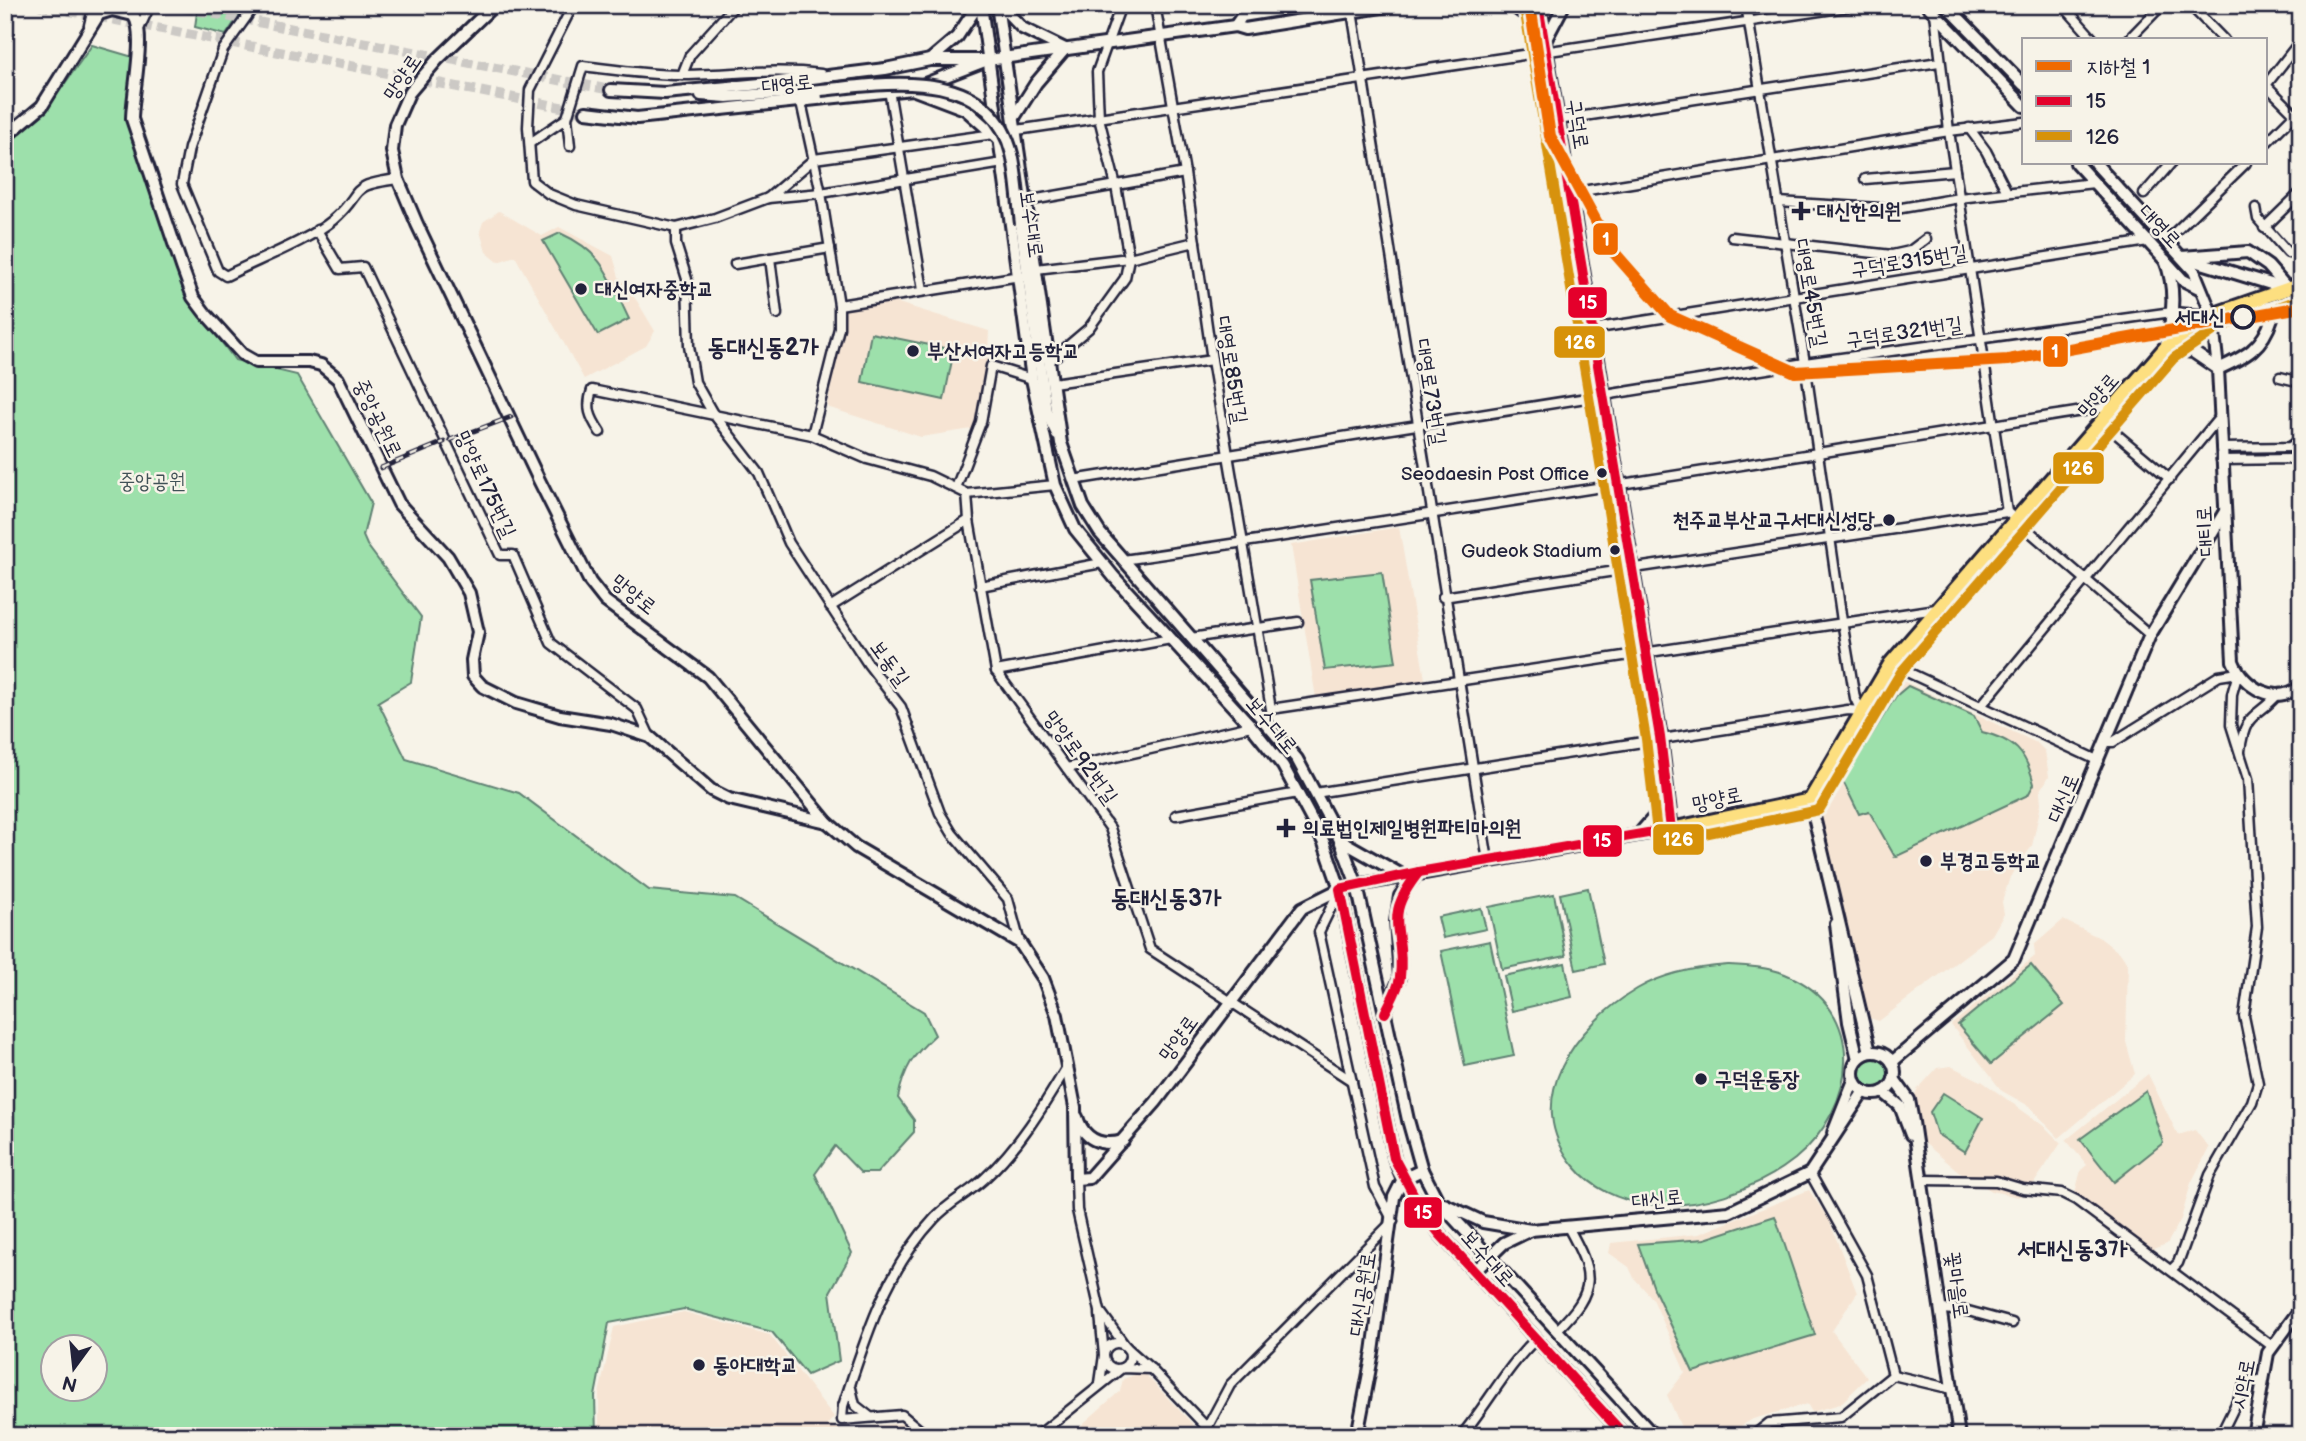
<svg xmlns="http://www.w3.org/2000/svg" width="2306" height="1441" font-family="'Balsamiq Sans','Poor Story',sans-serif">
	<rect width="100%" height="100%" fill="#f7f3e8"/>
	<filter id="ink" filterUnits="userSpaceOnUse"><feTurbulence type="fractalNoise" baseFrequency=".0143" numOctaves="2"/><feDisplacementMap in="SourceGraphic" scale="14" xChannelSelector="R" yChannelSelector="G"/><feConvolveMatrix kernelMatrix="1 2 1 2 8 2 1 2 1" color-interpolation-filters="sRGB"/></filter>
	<g filter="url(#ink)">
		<!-- built -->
		<g fill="#f6e4d3">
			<polygon points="499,211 542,236 559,227 613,256 619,277 637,301 655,331 646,346 584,379 515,256 498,262 486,252 480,231 483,222"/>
			<polygon points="895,302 989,331 987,371 978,428 921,437 827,407 845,309"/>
			<polygon points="1399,527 1426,685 1316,698 1291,545"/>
			<polygon points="1903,681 2037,743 2045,751 2049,776 2040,792 2041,804 2032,846 2010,877 2002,902 2004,914 1992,935 1879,1021 1866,1017 1821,818 1830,797"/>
			<polygon points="2063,920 2100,938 2121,954 2128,965 2126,1042 2135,1074 2059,1138 2029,1106 2002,1091 1951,1025 2035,956 2034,945"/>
			<polygon points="1951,1066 1983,1082 2045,1127 2061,1143 2030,1189 2018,1197 1992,1191 1962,1174 1923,1142 1909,1108 1917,1090 1937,1068"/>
			<polygon points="2148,1074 2178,1135 2195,1130 2209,1148 2191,1183 2181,1219 2167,1244 2147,1251 2121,1233 2075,1193 2081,1170 2087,1165 2066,1140"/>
			<polygon points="1809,1190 1829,1220 1857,1293 1832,1331 1867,1378 1840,1404 1812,1412 1807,1404 1753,1419 1734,1430 1731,1436 1685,1436 1667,1395 1685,1372 1653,1299 1634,1278 1629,1267 1609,1253 1611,1243 1699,1234"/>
			<polygon points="684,1312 770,1335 834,1417 828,1424 857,1436 599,1436 599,1394 614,1327"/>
			<polygon points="1143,1372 1204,1436 1069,1436 1120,1391 1123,1379"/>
			<polygon points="904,1423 914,1436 857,1436 862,1427"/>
		</g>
		<!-- green -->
		<g fill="#9de0ab" stroke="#608173" stroke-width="2" fill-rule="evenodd">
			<polygon points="198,5 246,5 226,35 195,27"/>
			<path d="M92,45L133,57L128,92L129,128L190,300L235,360L297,375L371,503L363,536L367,545L421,617L411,682L378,702L406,759L519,793L649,890L735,898L924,1012L935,1035C913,1055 904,1068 898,1098L914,1120V1132L877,1173H861L835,1146L815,1174L852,1253L830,1292L839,1361L807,1375L772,1332L684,1309L609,1323L595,1396L596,1436H5V143L46,110ZM52,1346H94V1388H52Z"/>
			<path d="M560,233C605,253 609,278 629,319L598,335L543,241Z"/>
			<polygon points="871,333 954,350 944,400 862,382"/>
			<polygon points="1382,572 1396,662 1325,670 1310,580"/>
			<path d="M1908,686L1974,716L1982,732C2014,740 2026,751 2034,784L2028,795L1895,857L1869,811L1859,814L1843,781L1896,696Z"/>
			<polygon points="1588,888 1604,964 1576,970 1560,894"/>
			<polygon points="1554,894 1566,956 1502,969 1489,907"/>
			<polygon points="1481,908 1486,929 1443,938 1438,917"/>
			<polygon points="1490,941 1514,1056 1465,1066 1441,951"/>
			<polygon points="1565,963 1572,997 1512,1011 1504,976"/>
			<path d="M1728,965C1747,966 1768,967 1785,974C1870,1009 1857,1108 1795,1159C1756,1190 1696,1210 1647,1204C1619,1201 1592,1188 1574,1166C1519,1101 1576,1025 1637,989C1664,973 1697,967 1728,965Z"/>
			<polygon points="2031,965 2064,1005 1991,1064 1958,1025"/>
			<circle cx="1874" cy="1073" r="14"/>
			<polygon points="2146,1091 2163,1143 2114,1182 2080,1139"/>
			<polygon points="1943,1093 1983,1118 1965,1152 1937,1134 1930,1112"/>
			<polygon points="1775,1216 1815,1335 1693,1372 1655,1291 1638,1244 1705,1239"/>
		</g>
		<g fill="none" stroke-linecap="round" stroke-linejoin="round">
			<!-- secondary-tunnel -->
			<g stroke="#ccc9c5" stroke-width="10" stroke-dasharray="10 5" stroke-linecap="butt">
				<polyline points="39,5 586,112"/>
				<polyline points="169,5 611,90"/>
			</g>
			<!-- street casing -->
			<g stroke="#22223b" stroke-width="13">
				<g id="street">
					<path d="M255,5L223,50L189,148L182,184L218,271L226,276C257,260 308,241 333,220C366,192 344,186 398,179"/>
					<polyline points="573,5 530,90 528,127 532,181 549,194 576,205 676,228 715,218 768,198 821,193 1003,163"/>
					<polyline points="1155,5 1185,173 1212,360 1271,709"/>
					<polyline points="1351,5 1488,861"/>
					<polyline points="2063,5 2094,40"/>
					<polyline points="2190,5 2224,40"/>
					<polyline points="1935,13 1949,131 2007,512 2150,635"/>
					<polyline points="89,25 94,5"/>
					<polyline points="140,27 150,5"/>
					<polyline points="2128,40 2162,5"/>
					<polyline points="2301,40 2266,85 2301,120"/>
					<polyline points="682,75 690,55 735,5"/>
					<polyline points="889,90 923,290"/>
					<polyline points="801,102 821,193 839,305 839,328 812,435"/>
					<polyline points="1558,120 1939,62"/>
					<polyline points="1969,128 1986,151 2007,192"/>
					<polyline points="1017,130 1860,5"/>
					<polyline points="530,143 567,118"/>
					<polyline points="2266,143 2295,114"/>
					<path d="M570,146L567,118L583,66C616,70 648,75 680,75C728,75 774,68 821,74"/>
					<polyline points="1865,179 1955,171"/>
					<polyline points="1570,193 1949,131 2024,122"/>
					<polyline points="2144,194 2171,163"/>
					<polyline points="768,198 814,159 994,134"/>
					<polyline points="1026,201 1185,173"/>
					<polyline points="1778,202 1896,209 1959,198 2094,183"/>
					<polyline points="2256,208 2258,219 2288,253"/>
					<polyline points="676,228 676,244 687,279 689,346 695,382 712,412 759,473 789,543 868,664 901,707 940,813 952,833 1008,899 1020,943"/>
					<polyline points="2264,228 2301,192"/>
					<polyline points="317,230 340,269 363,267 500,555 513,555 551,643 637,709 650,737"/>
					<polyline points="1732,237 1892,255 1910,251 1926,239"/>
					<polyline points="2167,240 2246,163"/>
					<polyline points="770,258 777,314"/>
					<polyline points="735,264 830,248"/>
					<polyline points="1036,269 1129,258 1195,242"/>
					<polyline points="839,305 1020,276"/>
					<polyline points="1592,329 2148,241"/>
					<polyline points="1050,361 1089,328 1125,278 1129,258 1116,186 1099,118 1097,72 1121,5"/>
					<polyline points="2280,377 2301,382"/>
					<polyline points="1053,383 1212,360"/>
					<polyline points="2101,421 2170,479"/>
					<path d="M600,432C590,417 586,408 592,390L812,435L867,459L930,476L967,494L1055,485"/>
					<polyline points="2221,448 2290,447 2301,439"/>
					<polyline points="2221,460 2291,459 2301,467"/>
					<polyline points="1073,480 1805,363 2172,312 2212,315"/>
					<polyline points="956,488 981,422 991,366 1032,379"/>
					<polyline points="967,494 969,520 996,671 1110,828 1150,949 1352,1081"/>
					<path d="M1123,560C1454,512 1784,458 2114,406"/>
					<polyline points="980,586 1102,563"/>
					<polyline points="1443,597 2007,512"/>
					<polyline points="830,607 969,520"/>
					<polyline points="1191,638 1298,622"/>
					<polyline points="1890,664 2099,761"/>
					<polyline points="996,671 1171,639"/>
					<polyline points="1981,706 2219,418"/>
					<polyline points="1271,709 1936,609"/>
					<polyline points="2107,742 2113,742 2219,676 2238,673 2232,694 2231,725 2248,779 2257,927 2244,1016 2258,1083 2252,1102 2210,1175 2178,1263 2171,1270"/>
					<path d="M2240,751C2245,710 2257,719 2278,694"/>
					<polyline points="1067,768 1251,726"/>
					<polyline points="1315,793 1848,710 1861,711 1855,698 1842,621 1805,363 1746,5"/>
					<polyline points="1176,815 1298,793"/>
					<polyline points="1810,1173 1867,1275 1893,1375"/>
					<polyline points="1076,1179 1077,1210 1100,1311 1126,1347 1151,1369 1215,1436"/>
					<polyline points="1923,1180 1996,1181 2023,1189 2062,1193 2076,1200 2272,1346"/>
					<polyline points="1941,1309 1968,1311 2012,1323"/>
					<polyline points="1100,1314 1104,1355 1100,1383"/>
					<path d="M1557,1330C1598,1290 1594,1274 1568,1227"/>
					<circle cx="1117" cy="1356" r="13"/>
					<polyline points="1893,1375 1952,1389"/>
					<polyline points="851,1388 855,1405 869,1416"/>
					<polyline points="1207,1428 1230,1385 1393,1221 1375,1187 1319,932 1340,889"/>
					<path d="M927,1436L902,1415L842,1420L843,1406C865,1340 885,1271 934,1219C948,1203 969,1193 984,1179C1019,1147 1043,1107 1067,1067"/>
					<polyline points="1037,1436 1122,1368 1151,1369"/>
					<path d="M1461,1436C1487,1405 1507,1366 1536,1339"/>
					<polyline points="1753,1436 1769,1423 1841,1417 1893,1375"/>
					<polyline points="2220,1436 2247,1381 2262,1380"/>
				</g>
			</g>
			<!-- secondary casing -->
			<g stroke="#22223b" stroke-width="16">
				<g id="secondary">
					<polyline points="494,5 437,60 409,93 395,125 392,151 398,179 417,224 539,480 590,582 605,601 708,677 827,822 856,847 1020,943 1043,978 1057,1015 1075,1107 1076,1179 1089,1178 1156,1102 1302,908 1340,889 1357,885 1671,829"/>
					<polyline points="981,5 1032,379 1055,485 1075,529 1114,577 1251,726 1283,766 1324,843 1340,889 1394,1158 1403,1179 1439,1233 1625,1436"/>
					<polyline points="997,5 1061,443 1083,506 1100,533 1297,759 1340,840 1357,885 1408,1120 1422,1170 1438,1201 1654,1436"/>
					<polyline points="1000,5 1022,28 1065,49 1036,83 1015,116"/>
					<polyline points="1512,5 1543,28"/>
					<polyline points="1927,5 2024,106"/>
					<polyline points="1946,5 2024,85"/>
					<polyline points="1235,26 1242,16 1310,5"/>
					<polyline points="1545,41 1564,5"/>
					<polyline points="930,60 957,37 978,5"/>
					<polyline points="912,89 965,109 999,139"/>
					<polyline points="611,90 665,93 771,83 885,69 930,60 988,60 1235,26 1245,29 1394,5"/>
					<polyline points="701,95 727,97 821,90"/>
					<polyline points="586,112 637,118 912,89 982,62"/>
					<path d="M5,137L42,106L99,14L112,10L133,15C147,31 132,94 132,119L182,267L193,297L205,313L242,354L256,362H309L321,365L338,379L399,504L448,557L469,593L478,632L472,660L473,676L482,686L516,703L560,716L611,724L650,737L711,790L729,799L827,822"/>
					<polyline points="2076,163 2183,280 2199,288"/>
					<path d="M2095,163L2194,271L2212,315L2218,369L2233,661C2243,687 2276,707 2301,686"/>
					<polyline points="1021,224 1046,411 1057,434"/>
					<polyline points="2182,257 2248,252 2268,266 2287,288"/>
					<path d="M2165,260C2176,287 2173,320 2165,348L2193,352L2218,369C2245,357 2263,348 2272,318L2269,308L2248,302"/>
					<polyline points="2192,260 2284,288"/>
					<polyline points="1810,800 1870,1052"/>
					<polyline points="1639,834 1654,817 1662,781"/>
					<polyline points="1340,840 1402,875"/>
					<polyline points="1836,924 1849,1022 1858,1059"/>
					<polyline points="1385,1013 1400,978 1396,921 1400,896 1419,872"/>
					<circle cx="1874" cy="1073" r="21"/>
					<polyline points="1892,1062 2014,959 2150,635 2224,513"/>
					<polyline points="1894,1079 1909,1100 1913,1122 1959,1436"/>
					<polyline points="1883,1092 1900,1106 1911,1135"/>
					<path d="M1077,1117C1084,1140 1101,1147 1123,1141"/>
					<polyline points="1833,1133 1854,1080"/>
					<polyline points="1444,1204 1483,1222 1531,1230"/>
					<polyline points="1474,1272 1504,1243 1531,1230 1729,1212 1810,1173 1864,1091"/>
					<polyline points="1357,1436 1373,1352 1394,1197 1403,1179 1422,1170"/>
					<polyline points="2253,1436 2268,1353 2301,1308"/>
				</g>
			</g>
			<!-- primary casing -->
			<g stroke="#22223b" stroke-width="18">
				<polyline id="primary" points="1538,5 1660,737 1671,829 1810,800 1890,664 2165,348 2212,315 2301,284"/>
			</g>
			<!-- street -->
			<use href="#street" stroke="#f7f3e8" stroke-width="8"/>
			<!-- secondary -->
			<use href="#secondary" stroke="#f7f3e8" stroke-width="10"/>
			<!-- primary -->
			<use href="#primary" stroke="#fddf80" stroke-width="12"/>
			<!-- rail casing -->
			<g stroke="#22223b" stroke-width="5">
				<g id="rail">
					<polyline points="450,440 511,417"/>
					<polyline points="381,468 444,442"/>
				</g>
			</g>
			<!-- rail -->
			<use href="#rail" stroke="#f7f3e8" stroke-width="2.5" stroke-dasharray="8" stroke-linecap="butt"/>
			<!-- secondary-bridge casing -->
			<g stroke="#22223b" stroke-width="16" stroke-linecap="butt">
				<path id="secondary-bridge" d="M821,90C887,83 990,65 1012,154C1017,176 1018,201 1021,224"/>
			</g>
			<!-- secondary-bridge -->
			<use href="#secondary-bridge" stroke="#f7f3e8" stroke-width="10"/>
			<!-- bus-1 casing -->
			<g stroke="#f7f3e8" stroke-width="16">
				<g id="bus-1">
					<polyline points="1538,5 1660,737 1671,829 1419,872 1340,889 1394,1158 1424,1214 1439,1233 1625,1436"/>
					<path d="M1385,1013C1390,1002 1399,988 1400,977C1406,927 1380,921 1419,872"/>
				</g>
			</g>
			<!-- bus-2 casing -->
			<g stroke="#f7f3e8" stroke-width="16">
				<polyline id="bus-2" points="1524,7 1646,739 1657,832 1666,842 1819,810 1901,672 2174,358 2218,328 2301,299"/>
			</g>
			<!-- bus-1 -->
			<use href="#bus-1" stroke="#e4002b" stroke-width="10"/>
			<!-- bus-2 -->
			<use href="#bus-2" stroke="#d79209" stroke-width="10"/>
			<!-- metro-1 casing -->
			<g stroke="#f7f3e8" stroke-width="18">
				<polyline id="metro-1" points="1530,5 1550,136 1611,249 1670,316 1795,372 2008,360 2301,307"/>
			</g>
			<!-- metro-1 -->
			<use href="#metro-1" stroke="#f06a00" stroke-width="12"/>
		</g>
	</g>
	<!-- markers -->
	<g fill="#22223b" stroke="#f7f3e8" stroke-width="2.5">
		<path d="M1797.5 200.5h7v7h7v7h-7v7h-7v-7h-7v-7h7z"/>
		<circle cx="581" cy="289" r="7"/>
		<circle cx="913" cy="351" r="7"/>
		<circle cx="1602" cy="473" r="6"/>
		<circle cx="1889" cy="520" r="7"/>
		<circle cx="1615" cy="550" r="6"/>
		<path d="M1282.5 817.5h7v7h7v7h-7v7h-7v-7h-7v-7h7z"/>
		<circle cx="1926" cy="861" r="7"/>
		<circle cx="1701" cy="1079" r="7"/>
		<circle cx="699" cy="1365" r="7"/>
	</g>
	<circle fill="#f7f3e8" stroke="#22223b" stroke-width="3.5" cx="2243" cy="317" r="11"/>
	<g text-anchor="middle" stroke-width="5" stroke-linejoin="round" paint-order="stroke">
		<!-- bus labels -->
		<g font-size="19" fill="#22223b" stroke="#f7f3e8" text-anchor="end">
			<text x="1589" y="480">Seodaesin Post Office</text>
			<text x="1602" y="557">Gudeok Stadium</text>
		</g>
		<!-- street labels -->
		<g font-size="21" fill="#22223b" stroke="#f7f3e8">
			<text transform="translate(402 77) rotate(-56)" y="7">망양로</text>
			<text transform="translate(787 84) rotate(-6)" y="7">대영로</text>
			<text transform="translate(1578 124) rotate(81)" y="7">구덕로</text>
			<text transform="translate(1032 224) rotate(82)" y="7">보수대로</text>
			<text transform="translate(2160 226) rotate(47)" y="7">대영로</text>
			<text transform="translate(1909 261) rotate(-9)" y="7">구덕로315번길</text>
			<text transform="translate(1811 293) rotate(80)" y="7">대영로45번길</text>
			<text transform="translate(1904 332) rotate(-8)" y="7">구덕로321번길</text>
			<text transform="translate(1232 370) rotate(81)" y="7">대영로85번길</text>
			<text transform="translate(1431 392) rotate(81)" y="7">대영로73번길</text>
			<text transform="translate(2098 395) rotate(-49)" y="7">망양로</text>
			<text transform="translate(378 418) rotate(64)" y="7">중앙공원로</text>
			<text transform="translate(486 484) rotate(65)" y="7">망양로175번길</text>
			<text transform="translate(2205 531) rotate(-93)" y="7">대티로</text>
			<text transform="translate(634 594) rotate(39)" y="7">망양로</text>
			<text transform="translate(890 663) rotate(54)" y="7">보동길</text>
			<text transform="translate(1272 725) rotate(50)" y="7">보수대로</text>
			<text transform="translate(1081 757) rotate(54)" y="7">망양로92번길</text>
			<text transform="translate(2063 798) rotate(-67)" y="7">대신로</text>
			<text transform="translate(1717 799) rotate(-12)" y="7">망양로</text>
			<text transform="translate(1178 1038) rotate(-54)" y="7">망양로</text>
			<text transform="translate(1657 1199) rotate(-6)" y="7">대신로</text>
			<text transform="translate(1488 1258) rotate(48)" y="7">보수대로</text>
			<text transform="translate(1957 1285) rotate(82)" y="7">꽃마을로</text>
			<text transform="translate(1362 1294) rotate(-81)" y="7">대신공원로</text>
			<text transform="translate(2243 1384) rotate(-79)" y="7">시약로</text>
		</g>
		<!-- poi labels -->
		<g font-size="21" font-weight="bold" fill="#22223b" stroke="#f7f3e8" text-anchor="start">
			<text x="1817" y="218">대신한의원</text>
			<text x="595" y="296">대신여자중학교</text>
			<text x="927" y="358">부산서여자고등학교</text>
			<text x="1875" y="527" text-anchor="end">천주교부산교구서대신성당</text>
			<text x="1302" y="835">의료법인제일병원파티마의원</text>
			<text x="1940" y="868">부경고등학교</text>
			<text x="1715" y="1086">구덕운동장</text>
			<text x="713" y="1372">동아대학교</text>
		</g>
		<!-- stop labels -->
		<g font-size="21" font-weight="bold" fill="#22223b" stroke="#f7f3e8" text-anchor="end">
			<text x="2225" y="324">서대신</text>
		</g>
		<!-- park labels -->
		<g font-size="21" fill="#415257" stroke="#f7f3e8">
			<text x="152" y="488">중앙공원</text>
		</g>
		<!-- quarter labels -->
		<g font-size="24" font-weight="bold" fill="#22223b" stroke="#f7f3e8">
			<text x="763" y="355">동대신동2가</text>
			<text x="1166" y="906">동대신동3가</text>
			<text x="2072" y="1257">서대신동3가</text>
		</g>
	</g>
	<g stroke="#f7f3e8" stroke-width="2.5">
		<rect x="1592" y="222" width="27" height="34" rx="7" fill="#f06a00"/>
		<rect x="1567" y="286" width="41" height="33" rx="7" fill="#e4002b"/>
		<rect x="1553" y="325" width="53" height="34" rx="7" fill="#d79209"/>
		<rect x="2042" y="335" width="27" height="33" rx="7" fill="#f06a00"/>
		<rect x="2052" y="451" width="53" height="34" rx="7" fill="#d79209"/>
		<rect x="1652" y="823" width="53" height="33" rx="7" fill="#d79209"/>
		<rect x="1582" y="824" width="41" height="34" rx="7" fill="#e4002b"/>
		<rect x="1403" y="1196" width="40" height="33" rx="7" fill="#e4002b"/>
	</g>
	<g font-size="19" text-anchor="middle" font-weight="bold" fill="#fff">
		<text x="1606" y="246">1</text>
		<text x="1588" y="309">15</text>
		<text x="1580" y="349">126</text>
		<text x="2055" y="358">1</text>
		<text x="2078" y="475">126</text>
		<text x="1678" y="846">126</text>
		<text x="1602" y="847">15</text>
		<text x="1423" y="1219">15</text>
	</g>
	<!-- margin -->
	<rect width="2306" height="1441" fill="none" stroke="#f7f3e8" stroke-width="28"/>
	<rect x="14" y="14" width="2278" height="1413" fill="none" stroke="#22223b" stroke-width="2.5" filter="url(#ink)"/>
	<!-- legend -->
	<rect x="2022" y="38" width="245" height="126" fill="#f7f3e8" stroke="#a29fa3" stroke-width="2"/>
	<rect x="2036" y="61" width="35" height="10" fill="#f06a00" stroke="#a29fa3" stroke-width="2"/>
	<text x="2086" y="74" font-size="21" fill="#22223b">지하철 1</text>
	<rect x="2036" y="96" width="35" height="10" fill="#e4002b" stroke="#a29fa3" stroke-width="2"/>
	<text x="2086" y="108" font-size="21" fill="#22223b">15</text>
	<rect x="2036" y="131" width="35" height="10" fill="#d79209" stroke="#a29fa3" stroke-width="2"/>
	<text x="2086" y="144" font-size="21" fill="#22223b">126</text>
	<!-- north arrow -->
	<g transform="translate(74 1368) rotate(195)"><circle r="33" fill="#f7f3e8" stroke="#a29fa3" stroke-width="2"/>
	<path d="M0-5L12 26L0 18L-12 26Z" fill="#22223b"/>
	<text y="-10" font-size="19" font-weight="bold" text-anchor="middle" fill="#22223b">N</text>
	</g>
</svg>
